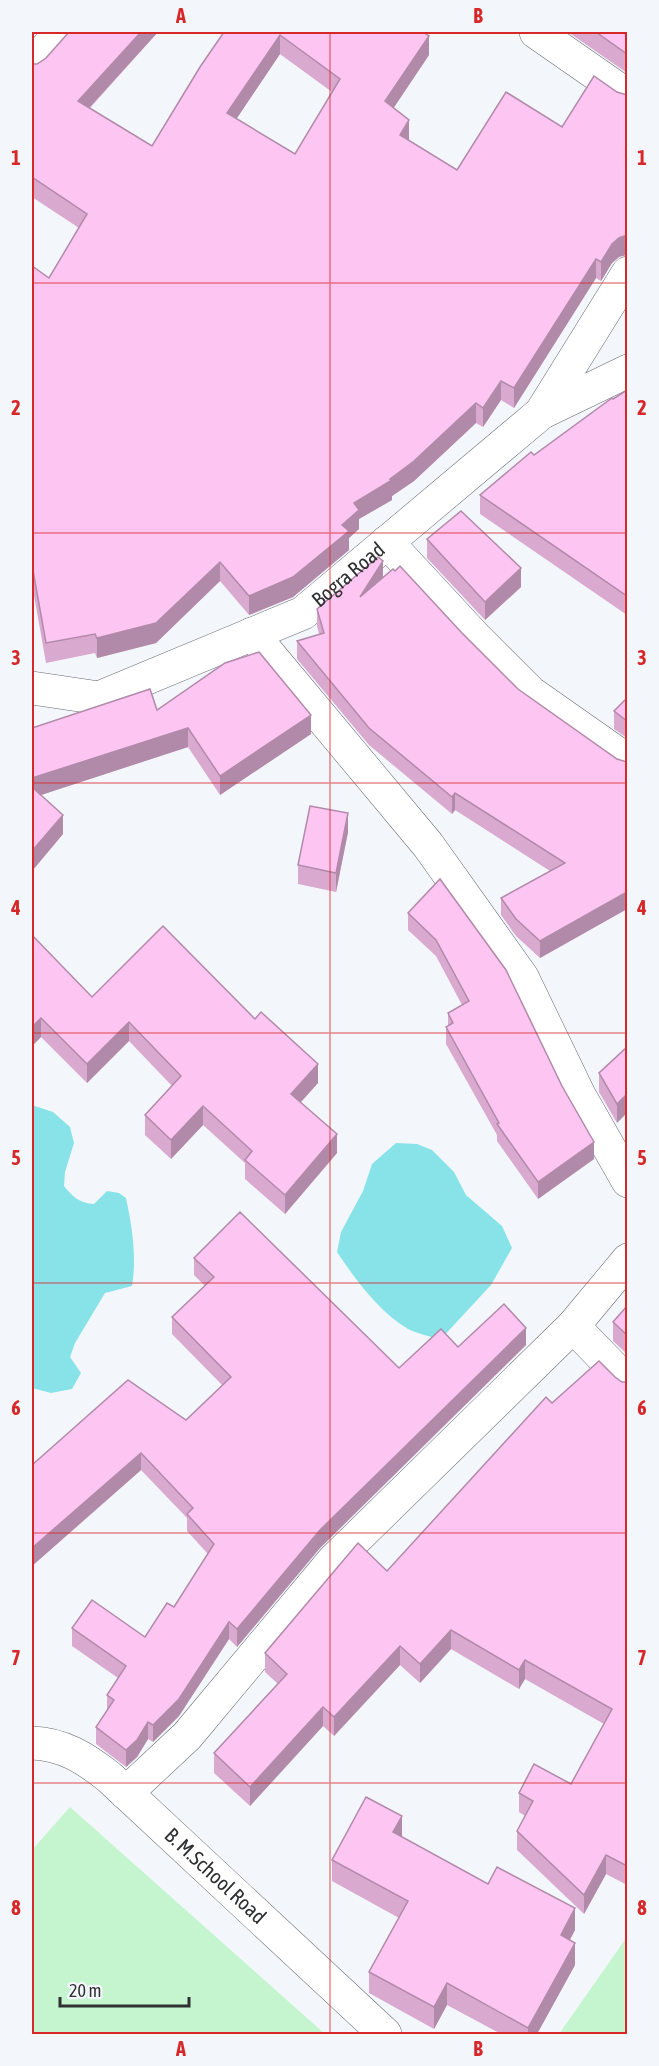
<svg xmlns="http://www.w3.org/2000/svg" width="659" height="2066" font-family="'Asap Condensed',sans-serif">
	<rect width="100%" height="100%" fill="#f3f7fc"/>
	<!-- green -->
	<g fill="#c4f5ce">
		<polygon points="70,1807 325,2034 32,2034 32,1850"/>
		<polygon points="627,1937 627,2034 559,2034"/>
	</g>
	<!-- water -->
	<g fill="#88e3e9">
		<path d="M32,1105L53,1112L70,1127L74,1143L65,1172L64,1186C73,1197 79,1203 94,1204L107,1191L119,1193L126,1198C132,1226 137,1257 132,1286L105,1293L75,1343L70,1357L81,1373L72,1389L51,1393L32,1388Z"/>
		<path d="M396,1143L417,1144L432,1150L454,1172L466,1195L502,1226L512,1248L491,1285L440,1340C430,1336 418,1334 408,1329C378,1311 356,1280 337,1252L341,1232L363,1191L372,1164Z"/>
	</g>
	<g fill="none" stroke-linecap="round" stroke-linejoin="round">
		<!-- minor casing -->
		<g stroke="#676b6f" stroke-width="34">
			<g id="minor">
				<polyline points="536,32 628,96"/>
				<polyline points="32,65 61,32"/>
				<polyline points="541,413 628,273"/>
				<polyline points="387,542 475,637 531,693 628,761"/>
				<polyline points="252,634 428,845 522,977 579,1095 628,1181"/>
				<polyline points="573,1326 628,1383"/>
				<path id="s1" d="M32,1743C63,1744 85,1758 109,1777L385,2034"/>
				<polyline points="126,1793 187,1736 333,1561 573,1326 628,1260"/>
			</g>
		</g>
		<!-- major casing -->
		<g stroke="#676b6f" stroke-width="34">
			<g id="major">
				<path id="s2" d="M32,688L99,698L303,613L541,413L628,371"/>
			</g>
		</g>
		<!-- minor -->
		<use href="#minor" stroke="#fff" stroke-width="33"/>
		<!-- major -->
		<use href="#major" stroke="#fff" stroke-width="33"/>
	</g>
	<!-- wall -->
	<g fill="#daa9d0" fill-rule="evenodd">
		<path d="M69,32H158L90,108L152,146L224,32H423L429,55L393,108L409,139L408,141L457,170L619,257L612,263L601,281L596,278L514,408L501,400L483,427L476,423L414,481L392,496V500L359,519V529L349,538V550L293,597L249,615L220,581L156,643L97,658L95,653L46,663L32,584V266L49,278L79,228L32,197V64H37L46,58ZM280,54L332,92L295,154L236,119Z"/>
		<polygon points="568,32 627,32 627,73"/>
		<polygon points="627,390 627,615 480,514 480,495 534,455"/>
		<polygon points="427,539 521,587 485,620 427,558"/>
		<polygon points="383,578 462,633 518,689 617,759 627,762 627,909 540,958 516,936 501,915 501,898 550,871 455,810 452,814 369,745 297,659 297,641 319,634 317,626 317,609"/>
		<polygon points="627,698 627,738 614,729 614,711"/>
		<polygon points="157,710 311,734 220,795 188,747 40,795 63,834 32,871 32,728"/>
		<polygon points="348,832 336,892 298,884 298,865"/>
		<polygon points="440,879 594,1159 538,1199 497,1141 497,1135 446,1044 446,1027 448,1026 448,1013 462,1005 436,956 408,930 408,913"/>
		<polygon points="32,935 92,997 255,1019 318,1083 301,1102 337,1153 285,1214 245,1179 245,1163 203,1125 171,1159 145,1135 145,1115 172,1086 129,1041 87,1083 41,1037 32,1046"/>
		<polygon points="627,1047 617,1123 599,1092 599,1073"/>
		<polygon points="194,1258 399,1368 458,1347 526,1345 320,1548 237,1647 229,1639 179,1716 153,1742 148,1739 137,1757 126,1767 96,1744 96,1727 107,1710 107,1695 118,1678 72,1646 72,1628 145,1637 174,1607 208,1554 187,1531 187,1518 141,1470 32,1566 32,1465 186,1420 222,1385 172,1334 172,1317 205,1286 194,1275"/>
		<polygon points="627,1306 627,1354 613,1341 613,1322"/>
		<polygon points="615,1377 622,1382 627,1382 627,1885 606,1874 584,1914 517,1850 517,1831 525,1816 519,1812 519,1793 571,1784 604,1724 525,1679 519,1689 451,1649 420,1683 400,1665 334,1736 323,1726 250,1806 214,1773 214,1753 278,1684 265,1672 265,1653 387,1571 552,1403"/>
		<polygon points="402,1837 488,1884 575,1930 570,1940 575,1965 537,2034 501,2034 447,2005 434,2029 369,1993 369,1972 399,1918 332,1881 332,1860"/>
	</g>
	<!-- shaded-wall -->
	<g fill="#b18aa9">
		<polygon points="32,32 36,32 32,37"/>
		<polygon points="141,32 158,32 78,120 78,101"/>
		<polygon points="280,35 280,54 227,133 227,113"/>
		<polygon points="429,36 429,55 385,121 385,101"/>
		<polygon points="409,120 409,139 400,155 400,135"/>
		<polygon points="627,235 627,255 619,257 612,263 601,281 601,262 612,244 619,238"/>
		<polygon points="596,259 596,278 514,408 514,388"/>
		<polygon points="501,381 501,400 483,427 483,408"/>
		<polygon points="476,403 476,423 414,481 392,496 392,500 359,519 359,529 349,538 349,550 293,597 249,615 249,596 342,525 354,503 390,479"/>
		<polygon points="383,561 383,578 360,597"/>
		<polygon points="220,562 220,581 156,643 97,658 97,638"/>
		<polygon points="521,568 521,587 485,620 485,602"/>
		<polygon points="311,715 311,734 220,795 220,776"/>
		<polygon points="188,728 188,747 32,798 32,778"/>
		<polygon points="455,793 455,810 452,814 452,797"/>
		<polygon points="348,813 348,832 336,892 336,873"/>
		<polygon points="63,815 63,834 32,871 32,851"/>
		<polygon points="627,892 627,909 540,958 540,941"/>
		<polygon points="41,1018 41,1037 32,1046 32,1027"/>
		<polygon points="129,1022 129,1041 87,1083 87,1064"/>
		<polygon points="318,1064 318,1083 291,1113 291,1094"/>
		<polygon points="627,1094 627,1113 617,1123 617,1104"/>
		<polygon points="203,1106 203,1125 171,1159 171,1140"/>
		<polygon points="337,1134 337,1153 285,1214 285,1195"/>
		<polygon points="594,1142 594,1159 538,1199 538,1182"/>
		<polygon points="526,1328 526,1345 320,1548 237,1647 237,1629 320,1530"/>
		<polygon points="141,1453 141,1470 32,1566 32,1548"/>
		<polygon points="229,1622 229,1639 179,1716 153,1742 153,1725"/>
		<polygon points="451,1630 451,1649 420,1683 420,1664"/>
		<polygon points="400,1646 400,1665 334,1736 334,1717"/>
		<polygon points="525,1660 525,1679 519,1689 519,1670"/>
		<polygon points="323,1707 323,1726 250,1806 250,1787"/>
		<polygon points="148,1722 148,1739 137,1757 126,1767 126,1750"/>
		<polygon points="402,1816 402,1838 393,1832"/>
		<polygon points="606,1855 606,1874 584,1914 584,1895"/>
		<polygon points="575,1908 575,1930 561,1956 561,1935"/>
		<polygon points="575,1943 575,1965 537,2034 528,2034 528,2028"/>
		<polygon points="447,1983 447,2005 434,2029 434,2007"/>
	</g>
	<!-- building -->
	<g fill="#fdc5f2" stroke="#b18aa9" stroke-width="1.5" fill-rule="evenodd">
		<path d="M69,32H141L78,101L152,146L200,67L224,32H423L429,36L385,101L409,120L400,135L457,170L506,92L562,127L594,76L617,92L627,95V235L619,238L612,244L601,262L596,259L514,388L501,381L483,408L476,403L414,461L390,479L392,480L354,503L359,510L342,525L349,531L293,577L249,596L220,562L156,623L97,638L95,634L46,643L32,565V266L49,278L87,214L32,177V64H37L46,58ZM280,35L340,79L295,154L227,113Z"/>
		<polygon points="596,32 627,32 627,54"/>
		<polygon points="627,390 627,596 480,495 531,452 534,455 612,398 613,399"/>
		<polygon points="461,511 521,568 485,602 427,539"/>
		<polygon points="378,557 383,561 360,597 393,569 395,571 400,566 462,633 518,689 617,759 627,762 627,892 540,941 516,919 501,898 565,863 455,793 452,797 369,728 297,641 324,633 317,609"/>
		<polygon points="259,652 311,715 220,776 188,728 32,778 32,728 150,689 157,710 225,663"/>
		<polygon points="627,698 627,721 614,711"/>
		<polygon points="32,787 63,815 32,851"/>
		<polygon points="310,806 348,813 336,873 298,865"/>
		<polygon points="440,879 506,970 562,1086 594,1142 538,1182 497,1124 499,1123 446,1027 453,1023 448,1013 469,1001 436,940 408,913"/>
		<polygon points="163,926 255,1019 261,1012 318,1064 291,1094 337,1134 285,1195 245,1160 252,1151 203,1106 171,1140 145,1115 181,1076 129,1022 87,1064 41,1018 32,1027 32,935 92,997"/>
		<polygon points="627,1047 627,1094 617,1104 599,1073"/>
		<polygon points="240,1212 399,1368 441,1329 458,1347 504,1304 526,1328 320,1530 237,1629 229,1622 179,1699 153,1725 148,1722 137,1740 126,1750 96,1727 114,1700 107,1695 126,1666 72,1628 92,1600 145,1637 167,1603 174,1607 214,1544 187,1514 193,1508 141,1453 32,1548 32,1465 128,1380 186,1420 231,1377 172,1317 214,1277 194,1258"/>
		<polygon points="627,1306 627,1335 613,1322"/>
		<polygon points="599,1361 615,1377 622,1382 627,1382 627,1866 606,1855 584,1895 517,1831 533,1801 519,1793 534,1764 571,1784 612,1709 525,1660 519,1670 451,1630 420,1664 400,1646 334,1717 323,1707 250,1787 214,1753 287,1674 265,1653 358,1543 387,1571 546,1397 552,1403"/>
		<polygon points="366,1797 402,1816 393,1832 488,1884 497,1867 575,1908 561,1935 575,1943 528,2028 447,1983 434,2007 369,1972 408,1901 332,1860"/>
	</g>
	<!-- grid -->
	<path fill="none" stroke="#d62828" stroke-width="1.5" stroke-opacity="0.55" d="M330,32V2034M32,283H628M32,533H628M32,783H628M32,1033H628M32,1283H628M32,1533H628M32,1783H628"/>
	<g text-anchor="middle" stroke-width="6" stroke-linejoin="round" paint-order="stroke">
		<!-- street labels -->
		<g font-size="21" fill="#2f3032" stroke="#f3f7fc">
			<text dy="7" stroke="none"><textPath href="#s2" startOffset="348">Bogra Road</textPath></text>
			<text dy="7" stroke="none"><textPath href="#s1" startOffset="231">B. M.School Road</textPath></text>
		</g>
	</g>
	<!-- border -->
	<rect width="659" height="2066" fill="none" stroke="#f3f7fc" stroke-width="66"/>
	<!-- scale -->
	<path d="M60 1997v9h129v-9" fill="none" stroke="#2f3032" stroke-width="3"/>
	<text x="69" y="1997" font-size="18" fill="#2f3032" stroke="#f3f7fc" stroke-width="4.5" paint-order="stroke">20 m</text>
	<rect x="33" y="33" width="593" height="2000" fill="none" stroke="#d62828" stroke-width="2"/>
	<g font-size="20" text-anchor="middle" font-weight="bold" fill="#d62828">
		<text x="181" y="23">A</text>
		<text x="478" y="23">B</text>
		<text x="16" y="165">1</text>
		<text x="642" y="165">1</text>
		<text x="16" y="415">2</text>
		<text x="642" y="415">2</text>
		<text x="16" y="665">3</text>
		<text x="642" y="665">3</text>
		<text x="16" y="915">4</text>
		<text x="642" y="915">4</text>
		<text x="16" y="1165">5</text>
		<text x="642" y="1165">5</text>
		<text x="16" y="1415">6</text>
		<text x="642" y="1415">6</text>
		<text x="16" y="1665">7</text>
		<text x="642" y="1665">7</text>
		<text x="16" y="1915">8</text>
		<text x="642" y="1915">8</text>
		<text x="181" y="2056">A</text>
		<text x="478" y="2056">B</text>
	</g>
</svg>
